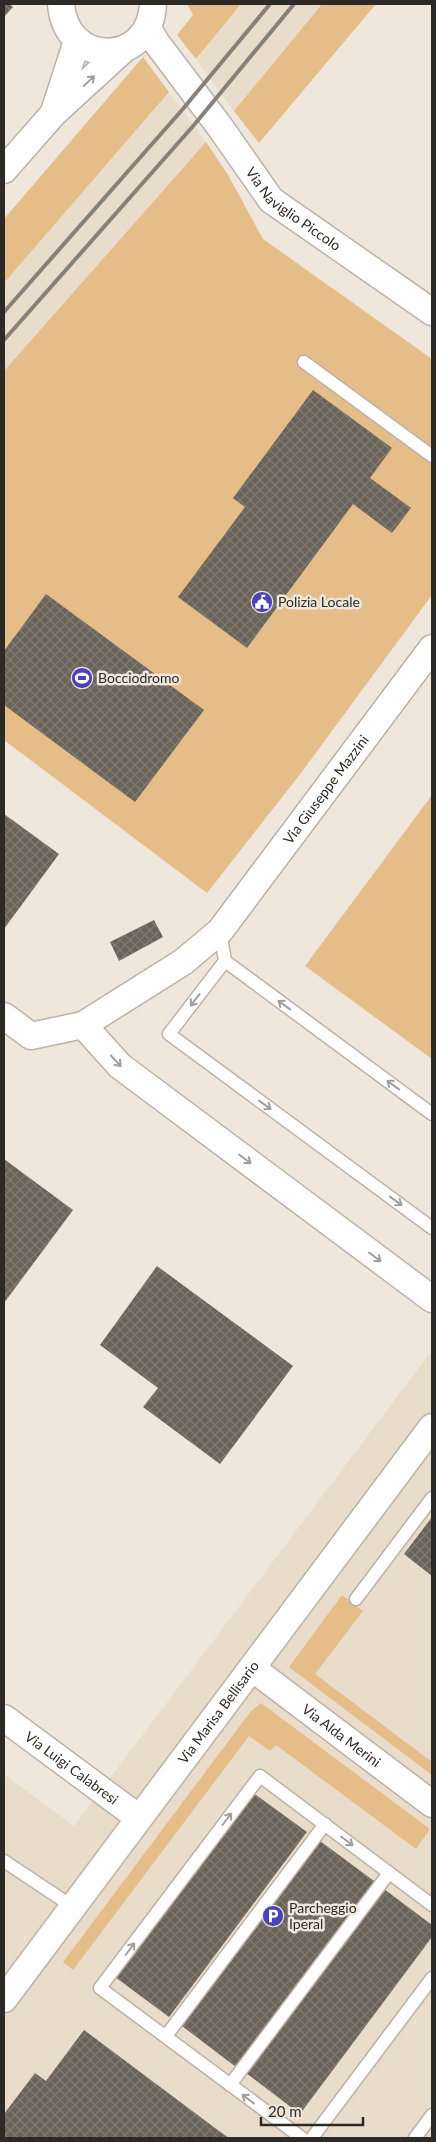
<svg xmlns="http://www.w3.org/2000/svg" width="436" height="2142" font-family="Lato,sans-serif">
	<defs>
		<pattern id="building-cross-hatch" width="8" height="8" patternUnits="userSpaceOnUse" patternTransform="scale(1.25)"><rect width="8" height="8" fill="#6a6359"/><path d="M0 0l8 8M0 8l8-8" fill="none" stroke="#807a72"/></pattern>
	</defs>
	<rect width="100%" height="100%" fill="#f0e7dc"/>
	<!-- built -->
	<g fill="#eadcca">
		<polygon points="241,4 322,4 234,111 196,60"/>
		<polygon points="169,92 206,142 4,371 4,283"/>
		<polygon points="432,1350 432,2138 4,2138 4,1774 74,1826"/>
	</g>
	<!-- green -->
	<g fill="#e5bd88">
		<polygon points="187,4 241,4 196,59 177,35 193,15"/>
		<polygon points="322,4 376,4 259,143 234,111"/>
		<polygon points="143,57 169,92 4,283 4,219"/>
		<polygon points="206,142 228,175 263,239 432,359 432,595 301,773 207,893 4,740 4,371"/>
		<polygon points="432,795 432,1059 305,966"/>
		<polygon points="342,1595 363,1611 315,1674 432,1762 432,1775 289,1667"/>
		<polygon points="261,1703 430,1829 416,1849 276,1745 270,1751 249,1736 73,1970 63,1962 251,1711"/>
	</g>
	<!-- building -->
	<g fill="url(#building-cross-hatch)">
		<polygon points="4,4 9,4 13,7 4,17"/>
		<polygon points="313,390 392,448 370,478 411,508 392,533 353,504 247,648 178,597 245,507 233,498"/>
		<polygon points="46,594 204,710 135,802 4,705 4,651"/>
		<polygon points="4,814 59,854 4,929"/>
		<polygon points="154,920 163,937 119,961 110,942"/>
		<polygon points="4,1159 73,1210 4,1303"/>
		<polygon points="157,1266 293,1366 220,1464 143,1407 158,1388 100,1345"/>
		<polygon points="432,1517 432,1576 404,1554"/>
		<polygon points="252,1792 307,1832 169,2017 115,1977"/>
		<polygon points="320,1841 374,1881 236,2067 182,2026"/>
		<polygon points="384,1889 432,1925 432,1937 300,2114 246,2073"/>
		<polygon points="84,2030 219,2131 229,2138 4,2138 4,2114 35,2073 46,2081"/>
	</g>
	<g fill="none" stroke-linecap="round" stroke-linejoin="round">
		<!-- lane casing -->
		<g stroke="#bbb2a7" stroke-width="15">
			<g id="lane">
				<polyline points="304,362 432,456"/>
				<polyline points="220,931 225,961 432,1114"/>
				<polyline points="225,961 169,1034 432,1228"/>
				<polyline points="356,1599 432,1498"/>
				<polyline points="4,1861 73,1907"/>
				<polyline points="166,2036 325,1824"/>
				<polyline points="230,2085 389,1873"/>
				<polyline points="302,2138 100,1988 260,1776 432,1905"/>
				<polyline points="312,2138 432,1978"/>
				<polyline points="415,2138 432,2115"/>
			</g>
		</g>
		<!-- street casing -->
		<g stroke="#bbb2a7" stroke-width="29">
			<g id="street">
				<path d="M61,4C66,68 150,67 153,4"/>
				<path id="s1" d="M148,28L156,42L220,127L271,200L432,312"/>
				<polyline points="54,112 77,41"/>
				<polyline points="4,170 54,113 124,49"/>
				<path id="s2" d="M4,1016L31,1036L83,1025L183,962L220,931L432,648"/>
				<polyline points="83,1025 120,1066 432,1299"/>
				<path id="s3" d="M252,1668L432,1804"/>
				<path id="s4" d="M4,1718L139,1818"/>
				<path id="s5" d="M4,1999L432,1427"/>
			</g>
		</g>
		<!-- lane -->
		<use href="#lane" stroke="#fff" stroke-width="12"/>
		<!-- street -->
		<use href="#street" stroke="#fff" stroke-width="26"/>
		<!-- rail -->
		<g stroke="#87817a" stroke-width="4">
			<polyline points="4,312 182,110 270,4"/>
			<polyline points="4,340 194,125 294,4"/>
		</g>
	</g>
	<!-- one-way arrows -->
	<defs><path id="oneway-shaft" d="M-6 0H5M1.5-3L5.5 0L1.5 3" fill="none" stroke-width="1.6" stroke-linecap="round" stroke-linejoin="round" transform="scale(1.25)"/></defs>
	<g stroke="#a09f9d">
		<use href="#oneway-shaft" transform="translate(89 81) rotate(-43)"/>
		<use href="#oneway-shaft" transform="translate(195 1000) rotate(128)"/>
		<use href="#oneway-shaft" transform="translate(284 1005) rotate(-144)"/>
		<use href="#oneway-shaft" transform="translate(116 1061) rotate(47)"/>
		<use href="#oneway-shaft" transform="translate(393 1085) rotate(-144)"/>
		<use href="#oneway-shaft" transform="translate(265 1105) rotate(36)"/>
		<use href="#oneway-shaft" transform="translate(245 1159) rotate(37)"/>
		<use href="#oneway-shaft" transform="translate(396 1201) rotate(36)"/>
		<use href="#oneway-shaft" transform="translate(375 1257) rotate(37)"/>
		<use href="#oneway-shaft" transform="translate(227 1819) rotate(-53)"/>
		<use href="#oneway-shaft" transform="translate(347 1841) rotate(37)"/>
		<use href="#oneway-shaft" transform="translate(130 1949) rotate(-53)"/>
		<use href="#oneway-shaft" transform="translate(248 2099) rotate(-143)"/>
	</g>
	<!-- icons -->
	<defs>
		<g id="civic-disc" transform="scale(1.125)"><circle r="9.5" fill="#4b42b8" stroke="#f0e7dc"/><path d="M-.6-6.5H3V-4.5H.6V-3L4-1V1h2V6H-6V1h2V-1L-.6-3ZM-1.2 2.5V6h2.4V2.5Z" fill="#fff"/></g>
		<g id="stadium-disc" transform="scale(1.125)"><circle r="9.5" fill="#4b42b8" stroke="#f0e7dc"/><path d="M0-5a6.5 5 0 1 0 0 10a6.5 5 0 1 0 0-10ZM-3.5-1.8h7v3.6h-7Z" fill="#fff"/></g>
		<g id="parking-disc" transform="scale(1.125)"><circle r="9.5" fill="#4b42b8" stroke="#f0e7dc"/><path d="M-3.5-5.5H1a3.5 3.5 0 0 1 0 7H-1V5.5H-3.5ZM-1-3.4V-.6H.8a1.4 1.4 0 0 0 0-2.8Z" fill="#fff"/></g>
	</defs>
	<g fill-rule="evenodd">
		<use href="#civic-disc" x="262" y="602"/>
		<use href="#stadium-disc" x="82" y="678"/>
		<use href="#parking-disc" x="273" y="1916"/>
	</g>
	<g text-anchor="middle" stroke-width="5" stroke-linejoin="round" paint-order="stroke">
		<!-- street labels -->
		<g font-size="14" fill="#2d2a26" stroke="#f0e7dc">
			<text dy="5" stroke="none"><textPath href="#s1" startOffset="234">Via Naviglio Piccolo</textPath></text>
			<text dy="5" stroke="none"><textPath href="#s2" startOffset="430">Via Giuseppe Mazzini</textPath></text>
			<text dy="5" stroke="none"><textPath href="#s5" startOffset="358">Via Marisa Bellisario</textPath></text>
			<text dy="5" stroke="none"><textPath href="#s3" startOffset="112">Via Alda Merini</textPath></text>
			<text dy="5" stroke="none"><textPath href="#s4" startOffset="84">Via Luigi Calabresi</textPath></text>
		</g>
		<!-- poi labels -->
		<g font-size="14" fill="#2d2a26" stroke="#f0e7dc" text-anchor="start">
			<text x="278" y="607">Polizia Locale</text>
			<text x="98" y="683">Bocciodromo</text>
			<text x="289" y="1913">Parcheggio<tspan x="289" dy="16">Iperal</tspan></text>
		</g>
	</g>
	<!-- border -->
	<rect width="436" height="2142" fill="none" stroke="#2d2a26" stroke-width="10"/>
	<!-- scale -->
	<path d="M261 2117v8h102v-8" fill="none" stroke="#2d2a26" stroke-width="2.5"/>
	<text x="268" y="2117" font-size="15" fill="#2d2a26" stroke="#f0e7dc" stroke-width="4" paint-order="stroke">20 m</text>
</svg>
